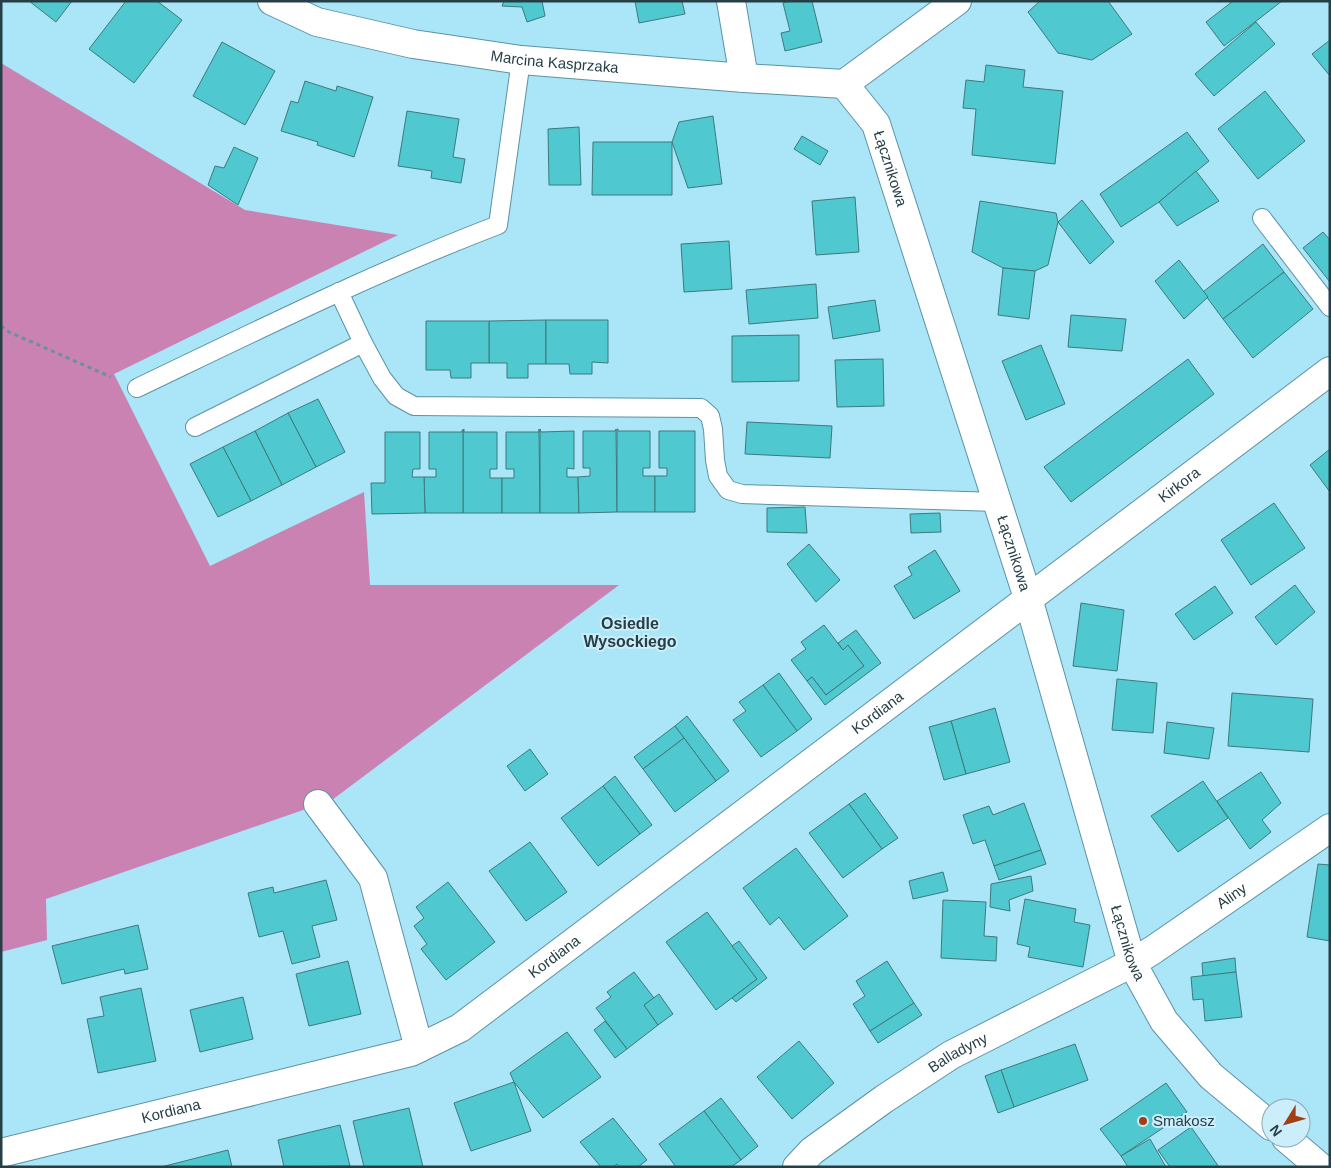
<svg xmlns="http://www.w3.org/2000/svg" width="1331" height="1168" font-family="Arial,sans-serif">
	<rect width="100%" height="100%" fill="#abe5f8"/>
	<!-- forest -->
	<polygon fill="#c982b1" points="1,63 245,210 398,235 114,374 210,566 364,492 370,585 619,585 332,800 46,899 47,940 1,952"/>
	<!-- building -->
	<g fill="#50c8cf" stroke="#3c7a7d">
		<polygon points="29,1 72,1 56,22"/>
		<polygon points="126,1 157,1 182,20 134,83 89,49"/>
		<polygon points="504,1 542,1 545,16 527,22 522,7 502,6"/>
		<polygon points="635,1 682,1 685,14 639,23"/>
		<polygon points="790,1 812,1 822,42 785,51 781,33 790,31 783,3"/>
		<polygon points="1040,1 1108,1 1132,34 1092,60 1058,53 1028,12"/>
		<polygon points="1233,1 1282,1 1224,46 1206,22"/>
		<polygon points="1256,22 1275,44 1214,96 1195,74"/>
		<polygon points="1330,40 1330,76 1312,54"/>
		<polygon points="222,42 275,71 245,125 193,96"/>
		<polygon points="986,65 1025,70 1023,87 1063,91 1055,164 972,155 976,109 963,108 966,80 984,82"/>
		<polygon points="305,81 336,91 337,86 373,97 354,157 317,145 318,142 281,131 291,101 298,103"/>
		<polygon points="1265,91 1305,141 1258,179 1218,129"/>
		<polygon points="407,111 459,119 453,157 465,159 461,183 431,178 432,171 398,166"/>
		<polygon points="713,116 722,184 688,188 672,142 679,122"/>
		<polygon points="579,127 581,185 549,185 548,129"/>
		<polygon points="1187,132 1209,161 1159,202 1121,227 1100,194"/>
		<polygon points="802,136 828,151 820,165 794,149"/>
		<polygon points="593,142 672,142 672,195 592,195"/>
		<polygon points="234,147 258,158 238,205 208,185 215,166 224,168"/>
		<polygon points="1196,171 1219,201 1177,226 1159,202"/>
		<polygon points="855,197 859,252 816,255 812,201"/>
		<polygon points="1082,200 1114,242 1090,264 1058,222"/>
		<polygon points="980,201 1056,213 1058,222 1048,265 1035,271 1003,268 972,252"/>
		<polygon points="1323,232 1330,240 1330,282 1303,248"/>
		<polygon points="729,241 732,289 684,292 681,244"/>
		<polygon points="1263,244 1284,272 1223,319 1203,292"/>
		<polygon points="1179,260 1208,297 1184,319 1155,281"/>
		<polygon points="1003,268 1035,271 1029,319 998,315"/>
		<polygon points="1284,272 1313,309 1253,358 1223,319"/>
		<polygon points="816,284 818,318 749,324 746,290"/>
		<polygon points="875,300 880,331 833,339 828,307"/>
		<polygon points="1071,315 1126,319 1122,351 1068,347"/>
		<polygon points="546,320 546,364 528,364 528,378 507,378 507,363 489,363 489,321"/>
		<polygon points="546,320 608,320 608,363 592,362 592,374 570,374 569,364 546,364"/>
		<polygon points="426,321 489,321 489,363 471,363 471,378 451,378 450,370 426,370"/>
		<polygon points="799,335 799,381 732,382 732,336"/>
		<polygon points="1041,345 1065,404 1026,420 1002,361"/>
		<polygon points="883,359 884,406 837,407 835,360"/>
		<polygon points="1188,359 1214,394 1071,502 1044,467"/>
		<polygon points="318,399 345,452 316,467 288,413"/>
		<polygon points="288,413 316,467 282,485 255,431"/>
		<polygon points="747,422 832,426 830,458 745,454"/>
		<polygon points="464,429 464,432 497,432 497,469 490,469 490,478 502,478 502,513 463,513 463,430"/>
		<polygon points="539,429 540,513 502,513 502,478 514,478 514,469 506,469 506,432 539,432"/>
		<polygon points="540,429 541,432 574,431 574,469 567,468 567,477 578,477 579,513 540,513"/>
		<polygon points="616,429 617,512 579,513 578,477 590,476 590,468 583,468 583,431 615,431"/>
		<polygon points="617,429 618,429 618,431 650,431 650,468 643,468 643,476 655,476 655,512 617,512"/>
		<polygon points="462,430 463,430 463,513 425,513 424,477 436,477 436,469 429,469 429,432 462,432"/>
		<polygon points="255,431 282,485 251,501 223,447"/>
		<polygon points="659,431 695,431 695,512 655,512 655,476 667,476 667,468 659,468"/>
		<polygon points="385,432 420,432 420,469 413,469 412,477 424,477 425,513 372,514 371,483 385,483"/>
		<polygon points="223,447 251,501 218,517 190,464"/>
		<polygon points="1330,449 1330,492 1310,465"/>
		<polygon points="1274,503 1305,548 1251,585 1221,540"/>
		<polygon points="805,507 807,533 767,532 767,508"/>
		<polygon points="940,513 941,532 911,533 910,514"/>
		<polygon points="809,544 840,580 816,602 787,564"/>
		<polygon points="935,550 960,591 914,619 894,586 912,575 908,567"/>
		<polygon points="1295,585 1315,612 1276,645 1255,617"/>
		<polygon points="1215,586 1233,613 1194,640 1175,614"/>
		<polygon points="1081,603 1124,610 1117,671 1073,666"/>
		<polygon points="824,625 843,650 848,645 864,666 826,695 812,677 807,681 791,660 806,649 801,642"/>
		<polygon points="856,630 881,663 825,705 807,681 812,677 826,695 864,666 848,645 843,650 838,643"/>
		<polygon points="779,673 812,719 797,731 763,685"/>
		<polygon points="1117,679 1157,683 1153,733 1112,730"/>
		<polygon points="763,685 797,731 761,757 733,720 746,711 739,702"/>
		<polygon points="1232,693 1313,699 1309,752 1228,746"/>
		<polygon points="995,708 1010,762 966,774 951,721"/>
		<polygon points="687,716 729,771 716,781 675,726"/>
		<polygon points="951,721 966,774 944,780 929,727"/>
		<polygon points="1167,722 1214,728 1209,759 1164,753"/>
		<polygon points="675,726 684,738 643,769 634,757"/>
		<polygon points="684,738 716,781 675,812 643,769"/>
		<polygon points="530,749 548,774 525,791 507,766"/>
		<polygon points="1261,772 1281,803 1262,820 1271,832 1250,849 1217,801"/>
		<polygon points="615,776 652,825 640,834 603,786"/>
		<polygon points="1203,781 1228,818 1178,852 1151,816"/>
		<polygon points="603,786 640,834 598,866 561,818"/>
		<polygon points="865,793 898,838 882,849 849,804"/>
		<polygon points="1024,803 1041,850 994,866 985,840 973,844 963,815 989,806 993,815"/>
		<polygon points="849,804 882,849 843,878 809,833"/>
		<polygon points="530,842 567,892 526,921 489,871"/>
		<polygon points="796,848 848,916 804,950 779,917 770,925 743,888"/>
		<polygon points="1041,850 1046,864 999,880 994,866"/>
		<polygon points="1318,864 1330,865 1330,941 1307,937"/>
		<polygon points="943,872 948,891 913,899 909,881"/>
		<polygon points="1031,876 1033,891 1009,900 1010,911 990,907 991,884"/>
		<polygon points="326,880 337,920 312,926 320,957 292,964 283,931 259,937 248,893 273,887 274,893"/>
		<polygon points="448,882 495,942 446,980 421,949 427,944 414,926 424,918 416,907"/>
		<polygon points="1025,899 1076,909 1074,922 1090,925 1083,967 1028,957 1030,947 1017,944"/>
		<polygon points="943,900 986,902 984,936 997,937 996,961 941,958"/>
		<polygon points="707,912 757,979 716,1010 666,942"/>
		<polygon points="138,925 148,969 125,974 124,969 62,984 52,946"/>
		<polygon points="739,941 767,978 736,1002 732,998 757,979 732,946"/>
		<polygon points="1235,958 1236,972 1203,977 1202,963"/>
		<polygon points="348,961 361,1014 309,1026 296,974"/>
		<polygon points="887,961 914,1003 870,1031 853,1004 865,996 856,981"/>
		<polygon points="634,972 654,998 644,1005 658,1025 627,1049 596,1008 611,997 607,992"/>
		<polygon points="1236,972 1242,1017 1205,1021 1203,999 1193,1000 1191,977"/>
		<polygon points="141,988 156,1061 98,1073 87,1019 104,1016 100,997"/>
		<polygon points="659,994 673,1014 658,1025 644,1005"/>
		<polygon points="243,997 253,1039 200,1052 190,1010"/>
		<polygon points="914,1003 922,1015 878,1043 870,1031"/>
		<polygon points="605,1021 627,1049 615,1058 594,1030"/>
		<polygon points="567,1032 601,1077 543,1118 514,1082 510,1073"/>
		<polygon points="799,1041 834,1083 792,1119 757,1077"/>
		<polygon points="1075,1044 1088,1080 1014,1107 1001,1070"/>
		<polygon points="1001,1070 1014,1107 998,1113 985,1076"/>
		<polygon points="514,1082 531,1131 471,1151 454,1103"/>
		<polygon points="1166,1083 1187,1112 1121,1156 1100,1129"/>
		<polygon points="721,1098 758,1146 741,1160 704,1111"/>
		<polygon points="409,1108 423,1167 364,1167 353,1121"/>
		<polygon points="704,1111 741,1160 731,1167 676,1167 659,1144"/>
		<polygon points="613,1118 647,1160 638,1167 619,1167 617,1164 613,1167 601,1167 580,1142"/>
		<polygon points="340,1125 350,1166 284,1167 278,1140"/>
		<polygon points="1191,1127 1219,1167 1170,1167 1158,1150"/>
		<polygon points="1150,1139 1166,1167 1128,1167 1121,1156"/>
		<polygon points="228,1150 232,1167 161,1167"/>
	</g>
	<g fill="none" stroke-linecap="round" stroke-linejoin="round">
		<!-- service casing -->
		<g stroke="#5b93a4" stroke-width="20">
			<g id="service">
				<polyline points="1262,218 1330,307"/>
				<polyline points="363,343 382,378 396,396 414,406 701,408 710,416 713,429 715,460 718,476 728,490 742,494 997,502"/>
				<path d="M137,388C256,331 375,272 498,225L521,60"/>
				<polyline points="195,427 363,343 339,292"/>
			</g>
		</g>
		<!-- minor casing -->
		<g stroke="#5b93a4" stroke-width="30">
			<g id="minor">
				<path id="s1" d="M272,1L317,22L413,44L521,60L744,78L844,84"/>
				<polyline points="731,1 744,78"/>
				<path id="s2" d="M844,84L876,124L1028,598L1132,963L1164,1021L1211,1076L1271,1126"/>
				<polyline points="844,84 957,1"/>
				<polyline points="318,804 373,878 419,1048"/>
				<polyline points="1286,1138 1320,1167"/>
				<path id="s3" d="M1,1153L411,1052L460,1028L1330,371"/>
				<path id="s4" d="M797,1167L812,1151L884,1099L951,1055L1132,963L1153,950L1330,828"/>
			</g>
		</g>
		<!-- path -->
		<polyline stroke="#68919e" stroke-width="3" stroke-dasharray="4 4" stroke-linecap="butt" points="1,326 9,332 111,377"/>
		<!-- service -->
		<use href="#service" stroke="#fff" stroke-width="18"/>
		<!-- minor -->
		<use href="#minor" stroke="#fff" stroke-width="28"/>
	</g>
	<!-- markers -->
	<circle fill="#a33d13" stroke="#cceefa" stroke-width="2" cx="1143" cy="1121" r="5"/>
	<g text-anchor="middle" stroke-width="4" stroke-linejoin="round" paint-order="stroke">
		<!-- street labels -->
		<g font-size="15" fill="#263e45" stroke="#cceefa">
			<text dy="5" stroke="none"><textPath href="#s1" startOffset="291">Marcina Kasprzaka</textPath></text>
			<text dy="5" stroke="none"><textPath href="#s2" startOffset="98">Łącznikowa</textPath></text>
			<text dy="5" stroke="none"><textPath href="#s3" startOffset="1378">Kirkora</textPath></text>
			<text dy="5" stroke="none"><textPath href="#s2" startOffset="502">Łącznikowa</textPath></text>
			<text dy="5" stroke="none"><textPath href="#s3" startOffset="1000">Kordiana</textPath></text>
			<text dy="5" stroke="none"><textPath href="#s4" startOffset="514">Aliny</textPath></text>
			<text dy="5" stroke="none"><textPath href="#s2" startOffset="908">Łącznikowa</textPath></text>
			<text dy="5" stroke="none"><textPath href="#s3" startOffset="595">Kordiana</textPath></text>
			<text dy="5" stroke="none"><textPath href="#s4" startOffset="198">Balladyny</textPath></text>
			<text dy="5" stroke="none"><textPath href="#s3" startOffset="175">Kordiana</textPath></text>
		</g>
		<!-- poi labels -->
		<g font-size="15" fill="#263e45" stroke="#cceefa" text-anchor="start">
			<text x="1153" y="1126">Smakosz</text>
		</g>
		<!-- neighbourhood labels -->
		<g font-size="16" font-weight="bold" fill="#263e45" stroke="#cceefa">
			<text x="630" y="629">Osiedle<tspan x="630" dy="18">Wysockiego</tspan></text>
		</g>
	</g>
	<!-- border -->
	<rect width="1331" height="1168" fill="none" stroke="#263e45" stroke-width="5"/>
	<!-- north arrow -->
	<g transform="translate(1286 1123) rotate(233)"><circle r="24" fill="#cceefa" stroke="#8aa8b2"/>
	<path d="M0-4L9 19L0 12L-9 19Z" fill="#a33d13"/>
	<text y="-8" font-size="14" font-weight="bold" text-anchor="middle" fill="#263e45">N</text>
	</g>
</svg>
